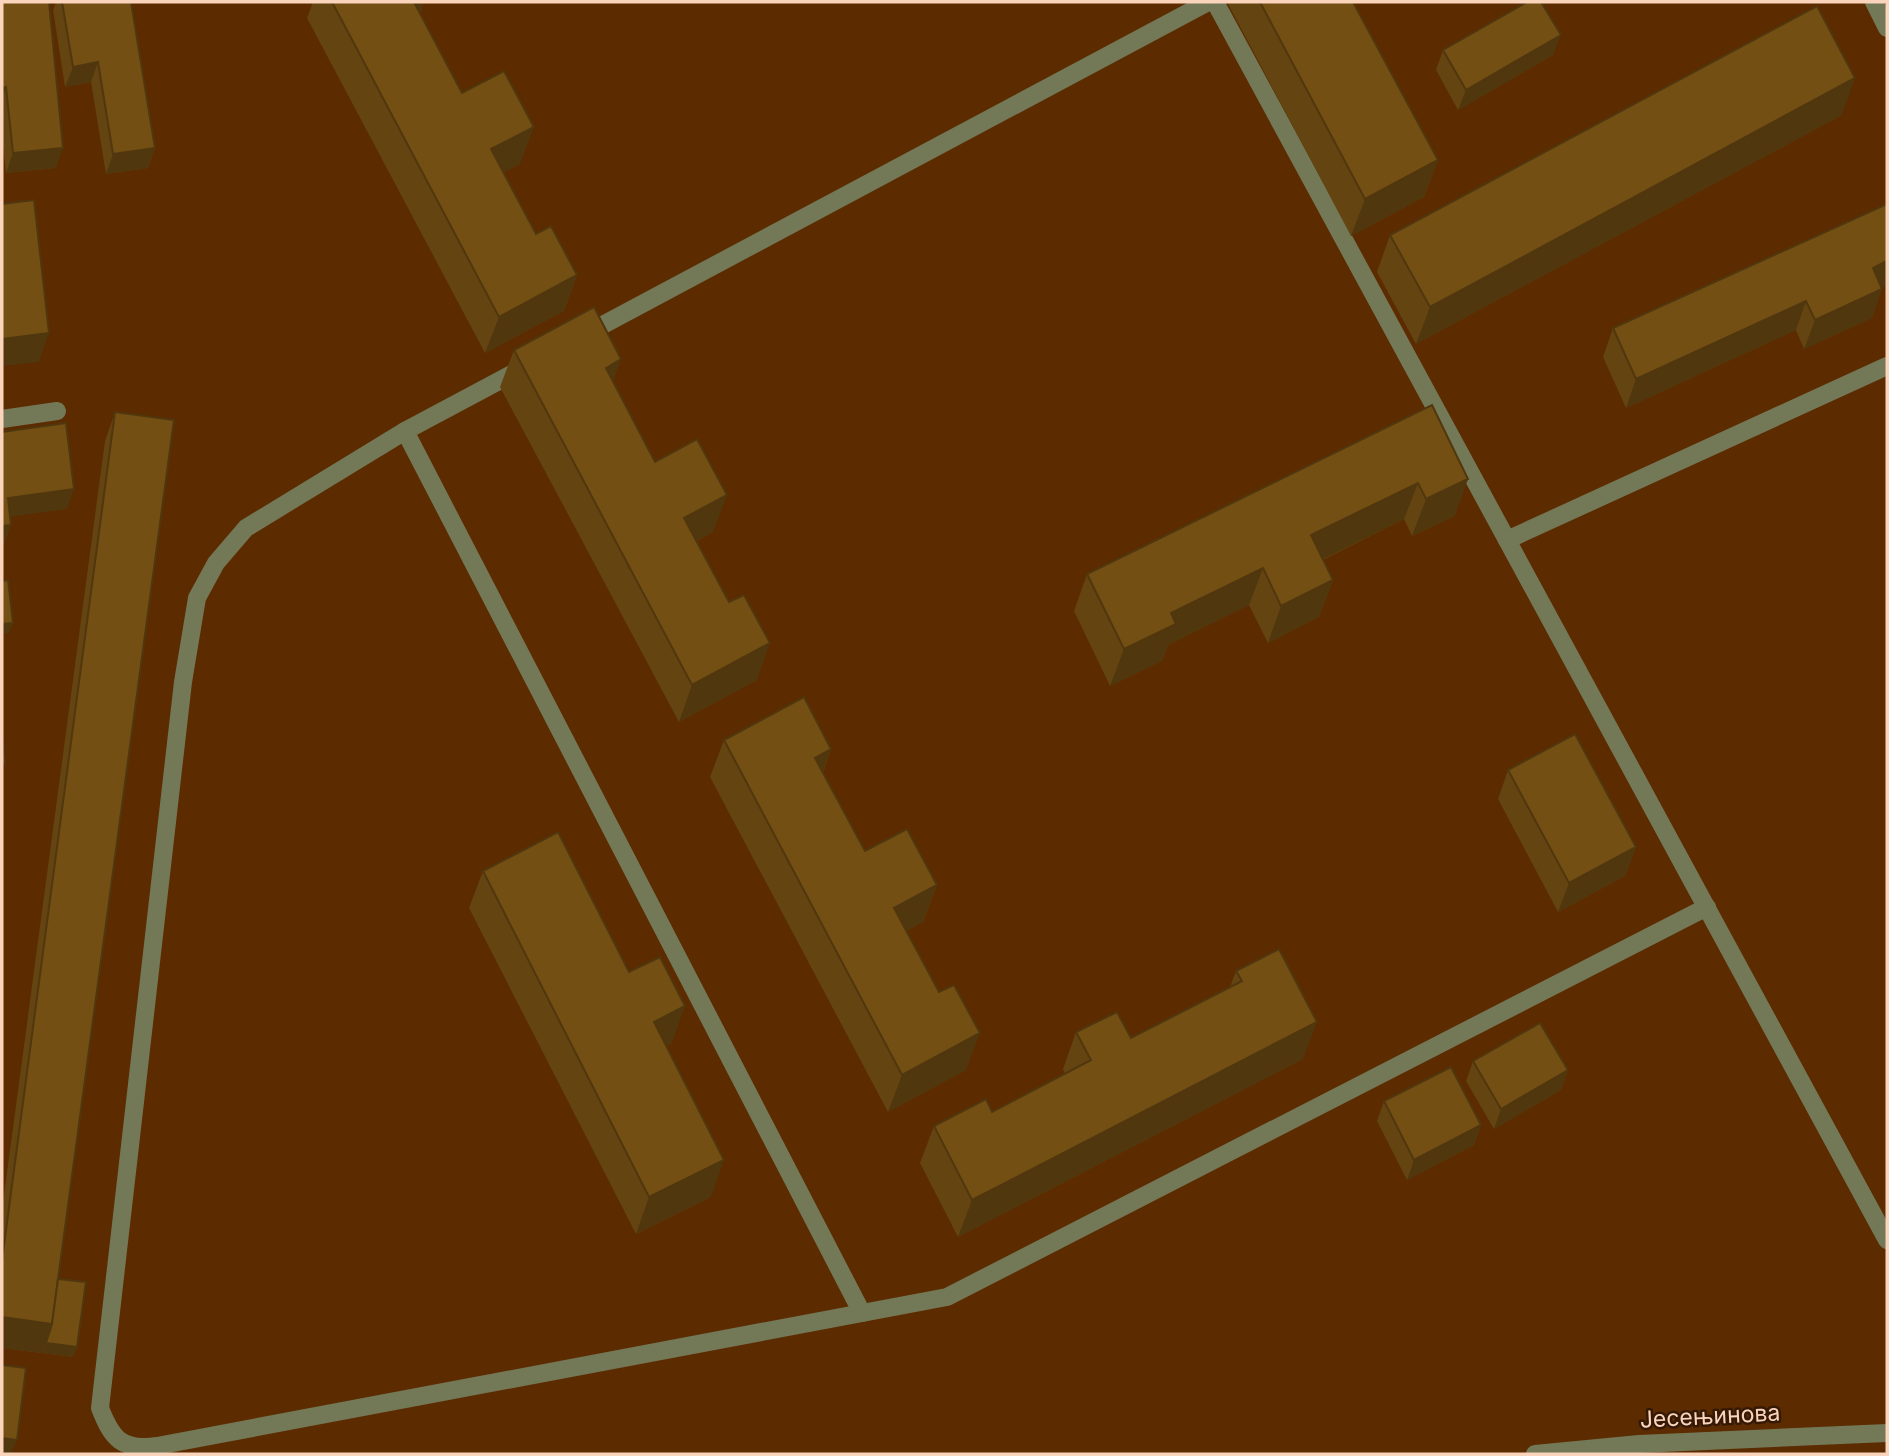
<svg xmlns="http://www.w3.org/2000/svg" width="1889" height="1456" font-family="Inter,sans-serif">
	<rect width="100%" height="100%" fill="#5c2b00"/>
	<g fill="none" stroke-linecap="round" stroke-linejoin="round">
		<!-- minor -->
		<g stroke="#737857" stroke-width="18">
			<polyline points="1215,2 1887,1240"/>
			<polyline points="1874,2 1887,28"/>
			<polyline points="584,335 1208,2"/>
			<path d="M523,368L405,431L246,528L216,563L197,598L183,682L100,1408C112,1439 122,1451 157,1446L947,1297L1707,907"/>
			<polyline points="2,419 57,411"/>
			<polyline points="405,431 862,1313"/>
			<polyline points="1507,540 1887,366"/>
			<polyline points="1535,1454 1639,1444 1887,1433"/>
		</g>
	</g>
	<!-- wall -->
	<g fill="#644411">
		<polygon points="2,2 56,168 6,173 2,135"/>
		<polygon points="56,2 131,2 155,148 148,168 106,174 91,82 65,87 53,10"/>
		<polygon points="313,2 424,2 420,14 462,93 520,164 504,172 536,234 577,275 564,311 485,353 307,18"/>
		<polygon points="1227,2 1353,2 1438,160 1424,197 1351,236"/>
		<polygon points="1443,50 1553,55 1458,110 1436,70"/>
		<polygon points="1842,115 1416,344 1377,272 1390,235"/>
		<polygon points="1887,204 1887,285 1882,287 1872,318 1804,349 1796,330 1626,408 1603,357 1613,328"/>
		<polygon points="514,350 613,382 655,462 713,532 697,541 729,602 757,680 679,722 500,387"/>
		<polygon points="1432,405 1455,516 1412,536 1404,519 1323,560 1333,580 1319,617 1268,643 1249,605 1168,645 1162,661 1110,686 1074,611 1087,574"/>
		<polygon points="115,412 58,1279 77,1347 73,1357 2,1348 2,1210 105,441"/>
		<polygon points="724,740 831,749 823,773 865,851 937,885 923,922 906,931 966,1070 888,1112 710,777"/>
		<polygon points="1508,770 1636,847 1625,876 1558,912 1498,799"/>
		<polygon points="483,871 629,972 672,1043 666,1046 711,1197 636,1234 469,908"/>
		<polygon points="1236,971 1303,1059 958,1237 920,1163 934,1126 992,1112 1065,1074 1063,1069 1076,1032 1131,1038 1230,987"/>
		<polygon points="1473,1061 1568,1070 1561,1090 1494,1129 1466,1081"/>
		<polygon points="1384,1101 1481,1125 1474,1145 1407,1180 1377,1121"/>
	</g>
	<!-- shaded-wall -->
	<g fill="#51370e">
		<polygon points="412,2 424,2 415,27"/>
		<polygon points="1561,35 1553,55 1458,110 1466,90"/>
		<polygon points="98,62 91,82 65,87 73,67"/>
		<polygon points="1855,78 1842,115 1416,344 1430,307"/>
		<polygon points="6,87 2,99 2,88"/>
		<polygon points="534,127 520,164 478,186 491,149"/>
		<polygon points="63,148 56,168 6,173 13,153"/>
		<polygon points="155,148 148,168 106,174 113,154"/>
		<polygon points="1438,160 1424,197 1351,236 1365,199"/>
		<polygon points="1887,261 1887,285 1862,296 1873,268"/>
		<polygon points="577,275 564,311 485,353 499,317"/>
		<polygon points="1882,289 1872,318 1804,349 1815,320"/>
		<polygon points="1806,301 1796,330 1626,408 1636,379"/>
		<polygon points="49,333 39,362 2,366 2,339"/>
		<polygon points="621,359 608,396 606,368"/>
		<polygon points="1468,479 1455,516 1412,536 1426,499"/>
		<polygon points="1418,483 1404,519 1297,572 1311,535"/>
		<polygon points="74,489 67,509 2,518 8,498"/>
		<polygon points="727,495 713,532 671,555 684,518"/>
		<polygon points="11,525 4,545 2,545 2,526"/>
		<polygon points="1263,568 1249,605 1168,645 1162,661 1110,686 1124,649 1171,613"/>
		<polygon points="1333,580 1319,617 1268,643 1281,606"/>
		<polygon points="13,623 9,633 2,634 2,624"/>
		<polygon points="770,643 757,680 679,722 692,685"/>
		<polygon points="831,749 818,786 815,758"/>
		<polygon points="2,764 5,764 2,774"/>
		<polygon points="1636,847 1625,876 1558,912 1569,883"/>
		<polygon points="937,885 923,922 881,944 894,908"/>
		<polygon points="685,1006 672,1043 640,1059 654,1022"/>
		<polygon points="1317,1022 1303,1059 958,1237 972,1200"/>
		<polygon points="980,1033 966,1070 888,1112 902,1075"/>
		<polygon points="1568,1070 1561,1090 1494,1129 1501,1109"/>
		<polygon points="1481,1125 1474,1145 1407,1180 1414,1160"/>
		<polygon points="724,1160 711,1197 636,1234 649,1197"/>
		<polygon points="2,1317 52,1324 42,1353 2,1348"/>
		<polygon points="46,1343 77,1347 73,1357 42,1353"/>
		<polygon points="2,1438 17,1440 11,1454 2,1454"/>
	</g>
	<!-- building -->
	<g fill="#744f14" stroke="#51370e" stroke-width="2">
		<polygon points="2,2 49,2 63,148 13,153 6,87 2,88"/>
		<polygon points="62,2 131,2 155,148 113,154 98,62 73,67"/>
		<polygon points="332,2 414,2 462,93 504,71 534,127 491,149 536,234 551,226 577,275 499,317"/>
		<polygon points="1260,2 1353,2 1438,160 1365,199"/>
		<polygon points="1527,2 1541,2 1561,35 1466,90 1443,50"/>
		<polygon points="1817,6 1855,78 1430,307 1390,235"/>
		<polygon points="34,200 49,333 2,339 2,204"/>
		<polygon points="1887,204 1887,261 1873,268 1882,289 1815,320 1806,301 1636,379 1613,328"/>
		<polygon points="594,307 621,359 606,368 655,462 697,439 727,495 684,518 729,602 744,595 770,643 692,685 514,350"/>
		<polygon points="1432,405 1468,479 1426,499 1418,483 1311,535 1333,580 1281,606 1263,568 1171,613 1176,624 1124,649 1087,574"/>
		<polygon points="115,412 174,420 52,1324 2,1317 2,1260"/>
		<polygon points="66,423 74,489 8,498 11,525 2,526 2,432"/>
		<polygon points="8,580 13,623 2,624 2,581"/>
		<polygon points="804,697 831,749 815,758 865,851 907,829 937,885 894,908 939,992 954,985 980,1033 902,1075 724,740"/>
		<polygon points="2,724 5,764 2,764"/>
		<polygon points="1575,734 1636,847 1569,883 1508,770"/>
		<polygon points="558,832 629,972 660,957 685,1006 654,1022 724,1160 649,1197 483,871"/>
		<polygon points="1279,949 1317,1022 972,1200 934,1126 986,1099 992,1112 1091,1060 1076,1032 1117,1012 1131,1038 1242,981 1236,971"/>
		<polygon points="1540,1023 1568,1070 1501,1109 1473,1061"/>
		<polygon points="1451,1067 1481,1125 1414,1160 1384,1101"/>
		<polygon points="58,1279 86,1282 77,1347 46,1343 52,1324"/>
		<polygon points="2,1365 26,1368 17,1440 2,1438"/>
	</g>
	<g text-anchor="middle" stroke-width="5" stroke-linejoin="round" paint-order="stroke">
		<!-- street labels -->
		<g font-size="23" fill="#fbd4bc" stroke="#351905">
			<text transform="translate(1710 1416) rotate(-3)" y="8">Јесењинова</text>
		</g>
	</g>
	<!-- border -->
	<rect width="1889" height="1456" fill="none" stroke="#fbd4bc" stroke-width="7"/>
</svg>
